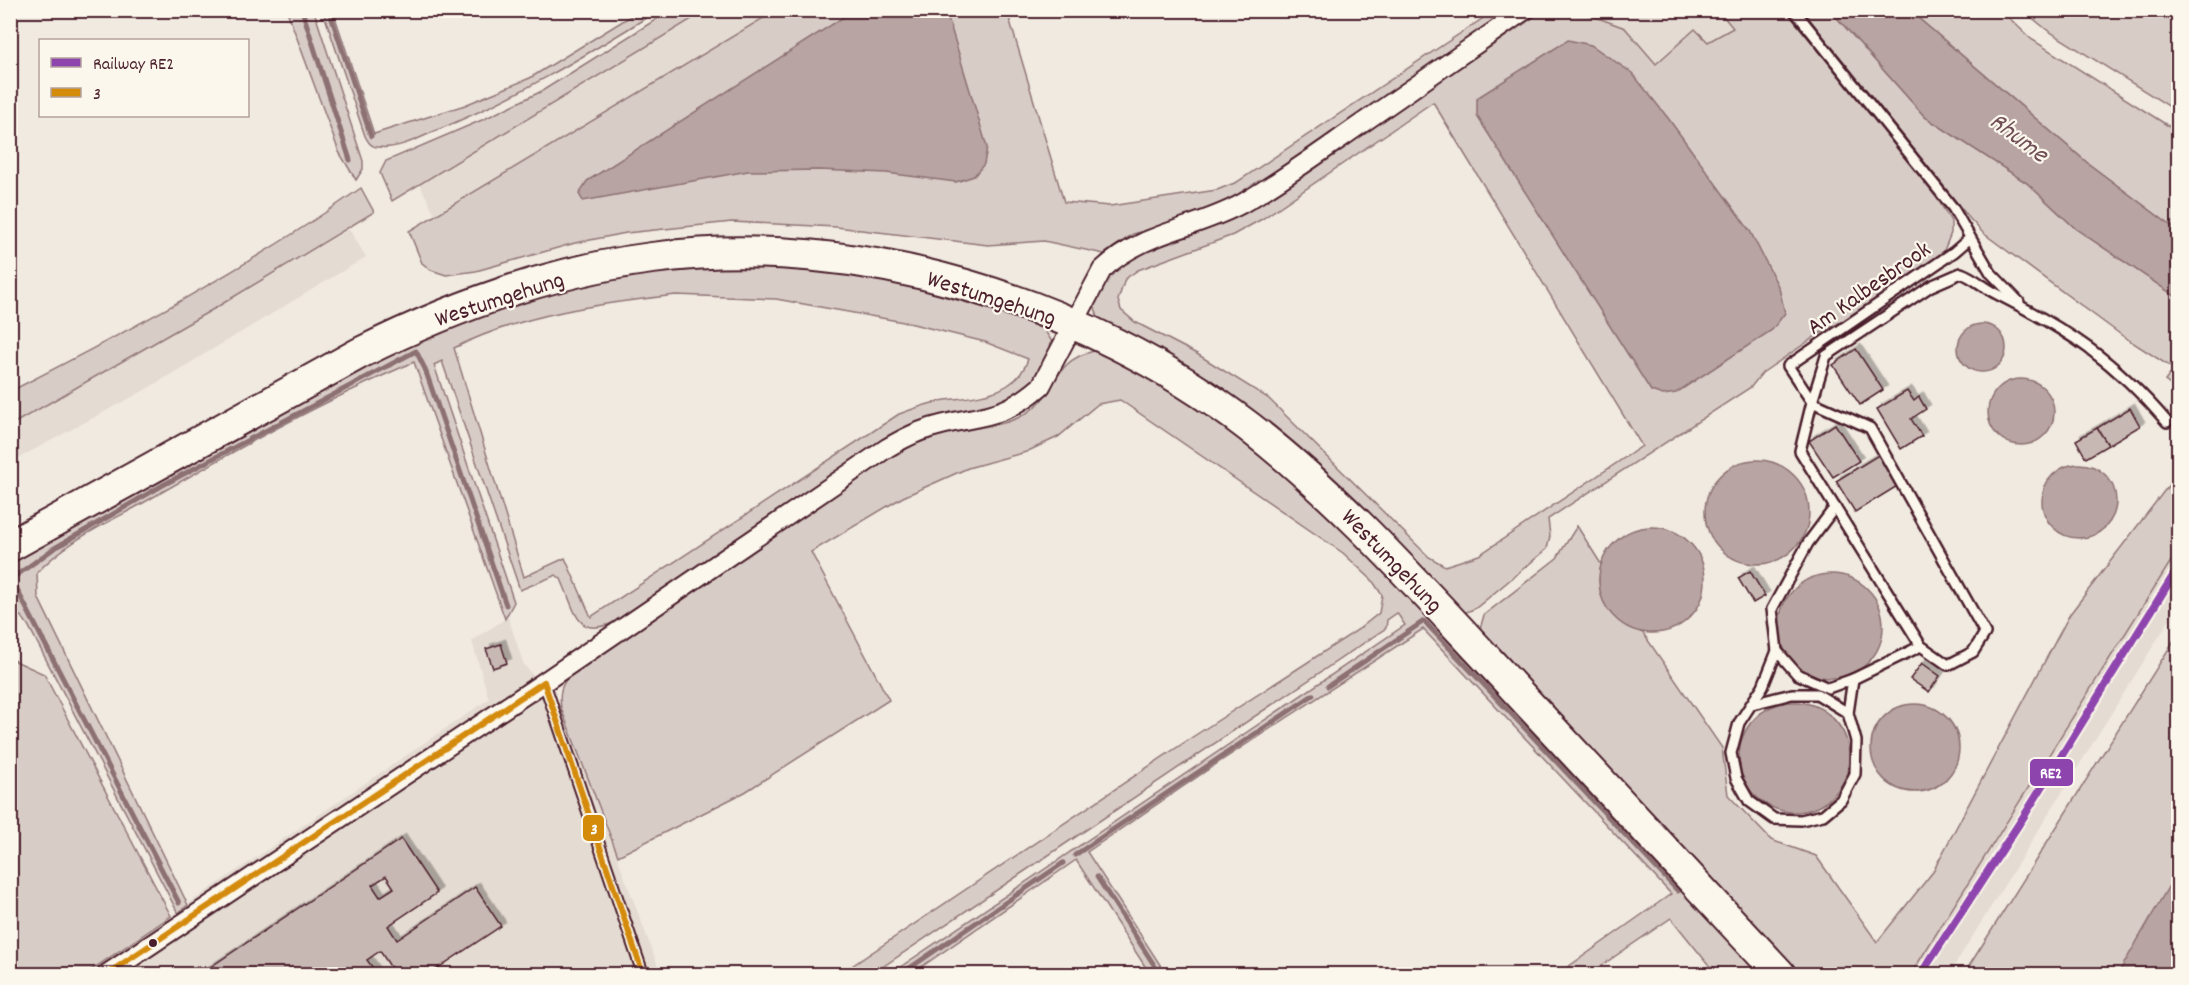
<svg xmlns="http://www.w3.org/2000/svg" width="2189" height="985" font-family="Dekko,sans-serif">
	<defs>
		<filter id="shadow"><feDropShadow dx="4.5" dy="-4.5" stdDeviation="0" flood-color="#0004"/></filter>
	</defs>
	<rect width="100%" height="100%" fill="#f0eae0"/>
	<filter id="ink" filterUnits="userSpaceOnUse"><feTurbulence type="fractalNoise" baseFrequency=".0167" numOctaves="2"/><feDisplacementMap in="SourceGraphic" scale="12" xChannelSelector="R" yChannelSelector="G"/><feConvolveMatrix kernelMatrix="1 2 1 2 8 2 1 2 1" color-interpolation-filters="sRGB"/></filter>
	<g filter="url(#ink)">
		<!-- built -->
		<g fill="#e4dbd2">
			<polygon points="705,11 775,11 436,216 419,183"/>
			<polygon points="1579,11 1719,11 1733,28 1708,42 1695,29 1656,64 1625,28"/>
			<polygon points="349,229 366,257 143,391 11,462 11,425"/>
			<polygon points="2178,550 2178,606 1949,974 1911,974"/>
			<polygon points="508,617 524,665 561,708 661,974 85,974 489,699 472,641"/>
		</g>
		<!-- green -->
		<g fill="#d8ccc6" stroke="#917678" stroke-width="1.5" fill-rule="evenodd">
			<polygon points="671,10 705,11 392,201 380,173 386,161 482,120 542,91"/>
			<polygon points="287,11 314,11 363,161 363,169 356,180 339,152"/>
			<path d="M323,11H333L374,134L465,105L530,78L639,11H657C585,56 514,99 435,131C419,138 397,150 378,147C371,147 368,142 365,136Z"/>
			<polygon points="775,11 1007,11 1064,202 1110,206 1217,190 1237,182 1494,11 1513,11 1311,150 1229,202 1179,221 1133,234 1104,254 1044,241 988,245 836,227 732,222 626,233 575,243 476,271 446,275 431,270 422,263 409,231"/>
			<path d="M1543,11H1579L1625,28L1656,64L1695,29L1708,42L1733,28L1719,11H1786L1929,185L1951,221V233L1943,253L1848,318L1819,334L1762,373L1751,387L1548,519L1550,536L1547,549L1476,608L1462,614L1106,325L1098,318L1094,304L1106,278L1125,259L1165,241L1195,233L1247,212ZM1433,102L1642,446L1479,555L1445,566L1429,557L1268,398L1197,354L1135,322L1121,310L1118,300L1125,279L1138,270L1233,235L1262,219Z"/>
			<polygon points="1803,11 1831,11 1925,117 2027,183 2076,229 2178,298 2178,391 2165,381 2174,369 2124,337 1983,233 1970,219"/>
			<polygon points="1910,11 2002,11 2031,39 2178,132 2178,231 2090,165"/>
			<polygon points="2024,11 2178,11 2178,112 2047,30"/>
			<path d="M361,188L374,212L217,307L11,425V391C130,330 251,266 361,188Z"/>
			<path d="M702,264L822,267L912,287L996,311L1043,328L1051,340C1049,371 1022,397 993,406C986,409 978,409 970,410C945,414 922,420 899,431L624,618C576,642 578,617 561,579L556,575L520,590L442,361L434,365L514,602L505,619L414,362C320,402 232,452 143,503C108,523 64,542 37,573L38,597L188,905L178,913L28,625L22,617L11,611V558L374,357L546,291ZM676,295L776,299L909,323L985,342L1028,359C1016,397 973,396 940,401C926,404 913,409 899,414L591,617L565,558L524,577L454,348C522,314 602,303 676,295Z"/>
			<path d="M1094,351C1180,391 1259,448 1331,510L1764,974H1716L1671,918L1589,974H1558L1671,894L1423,629L1219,762L1087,852L1166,974H1150L1076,860L911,974H890L1405,625L1397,613L1387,620L1386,628L872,974H840L1194,736L1359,629L1379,613L1382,595L1372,580L1343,553L1120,400L1098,404L1058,437L1026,452L968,468L903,497L811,552L889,700L745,792L618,856L561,708C558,688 563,680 579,667L890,458C907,447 925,439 945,434C970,427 1003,428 1025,414C1060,393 1049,362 1094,351Z"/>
			<polygon points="2178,473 2178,550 1911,974 1796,974 1490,646 1480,629 1484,615 1557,558 1577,526 1601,564 1599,582 1626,626 1643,633 1722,748 1728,795 1771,840 1816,856 1877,942 1932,873 2070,614"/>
			<polygon points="2178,634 2178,974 1964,974 1983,944"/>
			<polygon points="11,659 44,674 171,916 85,974 11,974"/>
		</g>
		<!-- water -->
		<g fill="#b8a4a2" stroke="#8c6f72" stroke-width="1.5">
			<polygon points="853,11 946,11 987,147 984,164 974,176 956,182 886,173 819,170 748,171 583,201 579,194 587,181"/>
			<polygon points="1831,11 1910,11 2090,165 2178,231 2178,298 2076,229 2027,183 1925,117"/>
			<polygon points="1568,40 1591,45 1632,73 1668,118 1750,231 1779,288 1785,313 1772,330 1676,393 1663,395 1651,391 1477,116 1477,98"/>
			<circle cx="1982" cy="348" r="24"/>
			<circle cx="2021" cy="412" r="33"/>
			<circle cx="1757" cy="512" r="52"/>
			<circle cx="2079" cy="501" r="37"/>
			<circle cx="1652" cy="580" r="53"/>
			<circle cx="1831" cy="626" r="52"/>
			<circle cx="1794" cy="757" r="55"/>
			<circle cx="1915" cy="748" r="44"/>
			<polygon points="2178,870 2178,974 2118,974"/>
		</g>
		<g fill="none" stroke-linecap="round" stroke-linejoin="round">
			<!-- stream -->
			<g stroke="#8c6f72" stroke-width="5">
				<polyline points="302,10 350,160"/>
				<polyline points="329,10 371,136"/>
				<polyline points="10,580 53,549 163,485 416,351 425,369 506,605"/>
				<polyline points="12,580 179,903"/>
				<polyline points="1328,686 1424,621 1678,891"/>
				<polyline points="1075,855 1313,695"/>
				<polyline points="1097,877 1160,974"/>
				<polyline points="901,974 1063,863"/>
			</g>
		</g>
		<!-- building -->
		<g fill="#c8b8b3" stroke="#4a1f2b" stroke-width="1.5" fill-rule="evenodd" filter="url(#shadow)">
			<polygon points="1856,349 1883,390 1860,405 1833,365"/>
			<polygon points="1907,391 1914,401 1919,397 1926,409 1911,419 1922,436 1901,449 1877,409"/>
			<polygon points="2130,408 2140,426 2108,445 2097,428"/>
			<polygon points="1835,424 1859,461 1833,477 1809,441"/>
			<polygon points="2097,428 2108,445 2086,458 2076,440"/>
			<polygon points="1880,454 1899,485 1855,512 1836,481"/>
			<polygon points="1750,571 1765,596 1753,603 1738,578"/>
			<polygon points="501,644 507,663 493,668 486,649"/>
			<polygon points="1922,663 1940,676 1929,692 1910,679"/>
			<path d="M401,839L437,893L388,926L397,940L475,887L501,926L429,974H395L380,951L367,960L375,971L370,974H200ZM386,876L394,888L380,897L372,885Z"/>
		</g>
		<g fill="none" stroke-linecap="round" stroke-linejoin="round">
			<!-- lane casing -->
			<g stroke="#4a1f2b" stroke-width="14">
				<g id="lane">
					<polyline points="1794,10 1953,208 1991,273 2019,302"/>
					<path d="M1969,239L1954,252L1788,366L1812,402L1800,451L1921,646L1948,665L1973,652L1985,633L1870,428L1812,402L1826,356L1931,286L1961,273C1975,278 1984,288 1997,294C2068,330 2114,360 2167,422"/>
					<polyline points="1835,507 1808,543 1772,609 1777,651 1797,674 1828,688 1853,679 1921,646"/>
					<polyline points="1777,651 1763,686 1739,723 1731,753 1736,778 1749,801 1774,819 1801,820 1823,815 1841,800 1855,774 1856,741 1848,713 1853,679"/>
					<polyline points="544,682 643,974"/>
					<polyline points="1752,704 1792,694 1817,694 1848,713"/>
				</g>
			</g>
			<!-- street casing -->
			<g stroke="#4a1f2b" stroke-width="22">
				<path id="street" d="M107,974L544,682L887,448C899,441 911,434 924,430C973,413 998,424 1041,386L1102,270C1143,231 1195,230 1243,203C1284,179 1322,151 1361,124C1415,86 1470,48 1525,10"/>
			</g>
			<!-- primary casing -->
			<g stroke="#4a1f2b" stroke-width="34">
				<path id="primary" d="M10,546L360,353C452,307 550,271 652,258C858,231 1085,301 1249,427C1337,495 1412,579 1488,660C1586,765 1683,870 1780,974"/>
			</g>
			<!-- lane -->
			<use href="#lane" stroke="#fbf7ec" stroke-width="9"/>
			<!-- street -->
			<use href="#street" stroke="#fbf7ec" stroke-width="18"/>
			<!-- primary -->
			<use href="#primary" stroke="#fbf7ec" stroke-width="30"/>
			<!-- bus-1 casing -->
			<g stroke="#fbf7ec" stroke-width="10">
				<g id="bus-1">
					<polyline points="544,682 643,974"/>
					<polyline points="107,974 544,682"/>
				</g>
			</g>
			<!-- bus-1 -->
			<use href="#bus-1" stroke="#d48b09" stroke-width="6"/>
			<!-- rail-1 casing -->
			<g stroke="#fbf7ec" stroke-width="12">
				<polyline id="rail-1" points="1921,974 2026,813 2178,568"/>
			</g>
			<!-- rail-1 -->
			<use href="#rail-1" stroke="#8e44ad" stroke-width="8"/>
		</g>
	</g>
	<!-- markers -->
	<circle fill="#4a1f2b" stroke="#fbf7ec" stroke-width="2" cx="153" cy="943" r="5"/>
	<g text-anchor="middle" stroke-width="4.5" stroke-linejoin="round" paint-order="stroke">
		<!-- street labels -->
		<g font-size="24" fill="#4a1f2b" stroke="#fbf7ec">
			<text transform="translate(1868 287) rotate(-35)" y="8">Am Kalbesbrook</text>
			<text transform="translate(992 297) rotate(18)" y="8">Westumgehung</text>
			<text transform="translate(499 298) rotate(-18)" y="8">Westumgehung</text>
			<text transform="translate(1393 560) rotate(46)" y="8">Westumgehung</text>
		</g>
		<!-- water labels -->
		<g font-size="26" font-style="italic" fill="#704e55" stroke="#fbf7ec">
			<text transform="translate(2020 136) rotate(37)" y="9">Rhume</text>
		</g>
	</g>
	<g stroke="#fbf7ec" stroke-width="2">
		<rect x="2029" y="758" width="45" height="29" rx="6" fill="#8e44ad"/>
		<rect x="582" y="814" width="23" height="28" rx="6" fill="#d48b09"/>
	</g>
	<g font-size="16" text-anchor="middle" font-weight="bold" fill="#fff">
		<text x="2051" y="778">RE2</text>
		<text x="594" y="834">3</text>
	</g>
	<!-- margin -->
	<rect width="2189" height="985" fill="none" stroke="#fbf7ec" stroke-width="36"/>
	<rect x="18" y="18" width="2153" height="949" fill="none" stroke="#4a1f2b" stroke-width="2" filter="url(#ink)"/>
	<!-- legend -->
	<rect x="39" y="39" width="210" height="78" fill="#fbf7ec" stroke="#b4a19f" stroke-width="1.5"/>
	<rect x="51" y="58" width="30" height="9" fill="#8e44ad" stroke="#b4a19f" stroke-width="1.5"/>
	<text x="93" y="69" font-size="18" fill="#4a1f2b">Railway RE2</text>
	<rect x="51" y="88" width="30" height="9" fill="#d48b09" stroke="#b4a19f" stroke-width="1.5"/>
	<text x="93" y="99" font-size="18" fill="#4a1f2b">3</text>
</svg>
